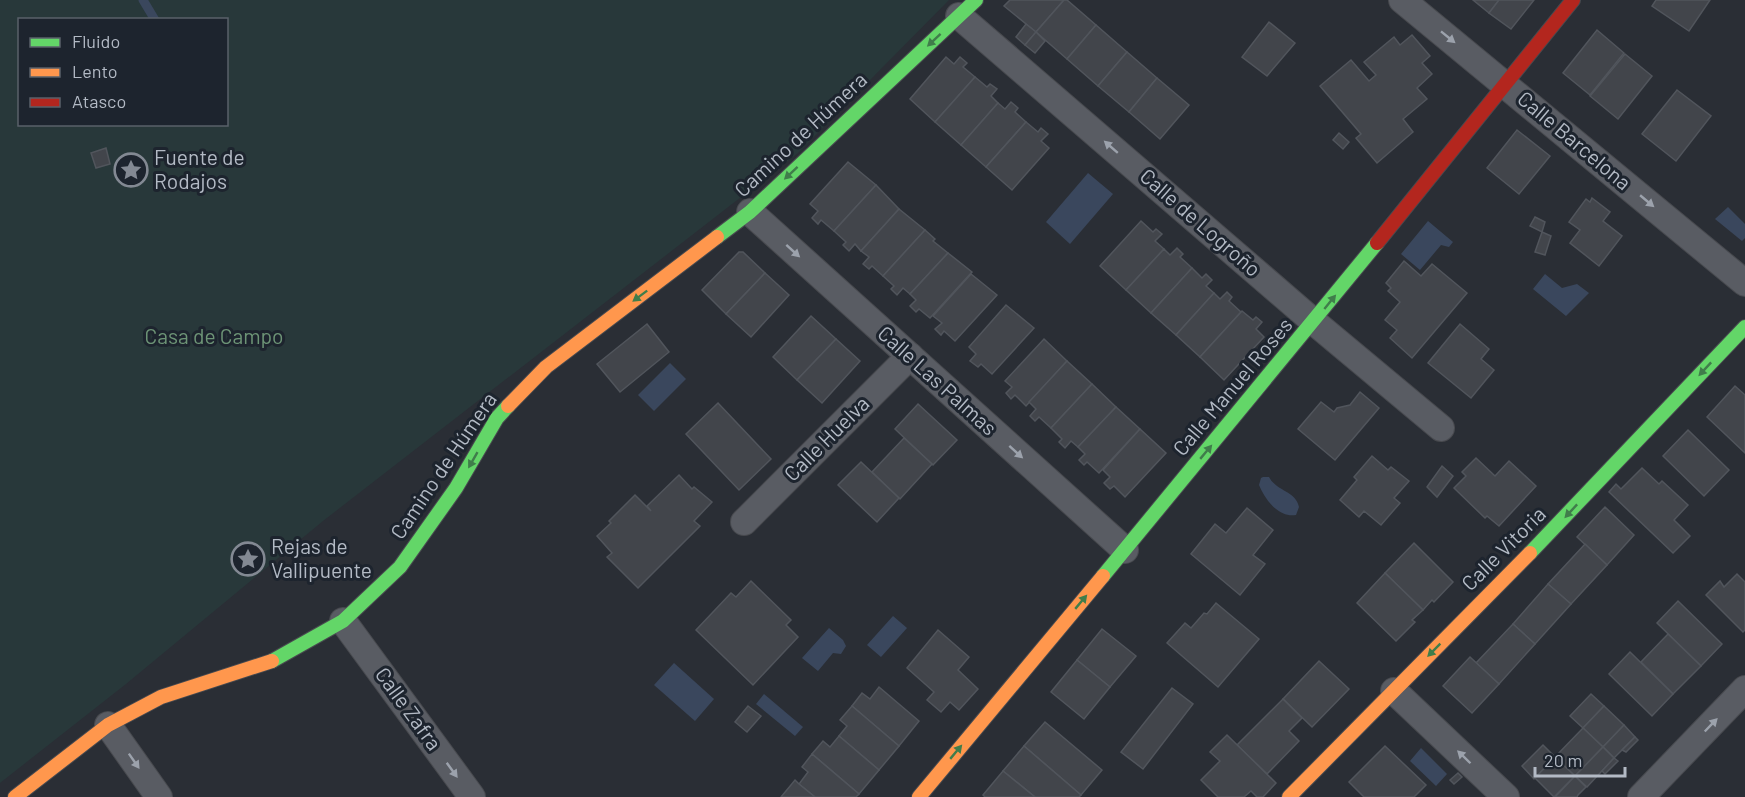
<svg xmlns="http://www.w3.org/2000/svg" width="1745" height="797" font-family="Barlow,sans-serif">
	<rect width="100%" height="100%" fill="#2a2e35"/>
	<!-- green -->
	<path fill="#28383a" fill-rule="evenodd" d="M0,0H949L798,153L323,521L126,684L0,783ZM20,20H226V124H20Z"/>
	<!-- water -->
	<g fill="#3a475d">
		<polygon points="1088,173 1113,194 1070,244 1046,222"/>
		<polygon points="1728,207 1745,224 1745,238 1742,241 1715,219"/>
		<polygon points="1428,221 1453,242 1449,247 1441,245 1420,270 1401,254"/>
		<polygon points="1545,274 1562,288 1577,284 1589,293 1566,316 1533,289"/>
		<polygon points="670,363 686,379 654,411 638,395"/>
		<path d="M1263,477H1269C1276,491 1296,491 1299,507L1296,515C1279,518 1265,500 1259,485L1261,478Z"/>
		<polygon points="893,616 907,628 881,657 867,645"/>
		<polygon points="829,628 843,640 846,646 841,654 833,653 818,671 802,658"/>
		<polygon points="674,663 714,699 695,721 654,685"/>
		<polygon points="764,694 803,727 795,736 756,704"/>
		<polygon points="1421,748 1447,774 1436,786 1410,761"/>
	</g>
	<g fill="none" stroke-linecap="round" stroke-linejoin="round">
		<!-- stream -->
		<polyline stroke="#3a475d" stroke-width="9" points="143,0 155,20"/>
	</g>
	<!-- building -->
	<g fill="#42454b" stroke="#51555c" stroke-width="1.5">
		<polygon points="1010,0 1064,0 1036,32 1004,6"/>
		<polygon points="1064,0 1067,0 1096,25 1067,59 1036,32"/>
		<polygon points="1473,0 1499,0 1489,13"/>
		<polygon points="1499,0 1534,0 1511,29 1489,13"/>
		<polygon points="1656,0 1710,0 1689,31 1652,6"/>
		<polygon points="1269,22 1295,43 1267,76 1242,57"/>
		<polygon points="1026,24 1036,32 1025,45 1016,37"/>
		<polygon points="1096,25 1127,52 1098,86 1067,59"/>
		<polygon points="1597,30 1624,53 1590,95 1563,73"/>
		<polygon points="1036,32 1045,41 1035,53 1025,45"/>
		<polygon points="1412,35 1430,56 1422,63 1432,74 1417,88 1427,99 1403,119 1413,132 1377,163 1356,138 1361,134 1320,86 1351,60 1369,81 1376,75 1364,62 1394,37 1400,45"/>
		<polygon points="1127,52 1157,78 1129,112 1098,86"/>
		<polygon points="1625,54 1652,76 1618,119 1590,96"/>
		<polygon points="946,57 954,64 960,57 967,63 963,67 975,77 935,122 910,99"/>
		<polygon points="975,77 987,87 990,84 997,89 991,96 998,103 961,145 935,122"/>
		<polygon points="1157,78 1189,105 1160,139 1129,112"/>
		<polygon points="1677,90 1711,116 1676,161 1642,134"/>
		<polygon points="1011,102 1018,108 1015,112 1026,122 986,167 961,145 998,103 1005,109"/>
		<polygon points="1026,122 1038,132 1041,128 1048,134 1041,141 1049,148 1012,190 986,167"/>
		<polygon points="1517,130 1550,156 1519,194 1487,168"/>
		<polygon points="1339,133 1349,142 1343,149 1333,140"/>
		<polygon points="106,148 110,164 96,168 91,153"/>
		<polygon points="848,162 876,185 834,231 821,220 818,224 812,218 818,211 810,204"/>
		<polygon points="876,185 899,209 861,251 855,244 849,251 843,245 846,242 834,231"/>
		<polygon points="1592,198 1610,212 1603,221 1622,236 1599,266 1570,243 1580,230 1569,222 1586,199 1590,202"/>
		<polygon points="899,209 925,230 883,276 872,266 869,269 863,264 869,257 861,251"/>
		<polygon points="1535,217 1545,222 1542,232 1530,226"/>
		<polygon points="1141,221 1153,232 1156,229 1162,234 1155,241 1164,249 1126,290 1100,266"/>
		<polygon points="925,230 935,239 933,241 948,253 910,294 903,288 897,295 891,289 894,286 883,276"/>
		<polygon points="1542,232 1551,236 1545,255 1535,252"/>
		<polygon points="1177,248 1183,254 1180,257 1192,268 1151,313 1126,290 1164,249 1170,255"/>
		<polygon points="739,252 743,252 765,273 726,314 702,290"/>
		<polygon points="948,253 972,272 930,318 919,309 916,312 910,306 916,300 910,294"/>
		<polygon points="1404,261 1421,276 1432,264 1467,293 1412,358 1390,338 1397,330 1385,320 1400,302 1388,291 1391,288 1386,283"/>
		<polygon points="1192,268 1202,278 1206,274 1212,280 1206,286 1214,293 1176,335 1151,313"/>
		<polygon points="765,273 789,295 751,337 726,314"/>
		<polygon points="971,274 997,295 955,341 944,331 941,335 935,329 942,323 933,316"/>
		<polygon points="1227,292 1232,297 1229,301 1241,312 1200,357 1176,335 1214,293 1220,299"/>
		<polygon points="1006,305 1034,328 992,374 981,364 978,367 970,361 976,354 969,347"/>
		<polygon points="1242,311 1253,320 1256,317 1262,322 1256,329 1264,337 1224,380 1200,357"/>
		<polygon points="811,316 836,339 797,380 773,357"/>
		<polygon points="647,324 669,352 620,392 597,364"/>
		<polygon points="1460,324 1489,349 1481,359 1494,370 1471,398 1428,363"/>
		<polygon points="836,339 860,361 822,403 797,380"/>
		<polygon points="1044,339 1067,361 1026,406 1015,395 1011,399 1006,393 1012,387 1005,381"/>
		<polygon points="1067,361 1092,384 1051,428 1039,417 1035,421 1030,416 1036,409 1029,402"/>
		<polygon points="1092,384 1116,407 1078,447 1071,441 1065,448 1059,442 1062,439 1051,428"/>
		<polygon points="1735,386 1745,395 1745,453 1707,417"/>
		<polygon points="1360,392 1379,408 1335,460 1298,429 1321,402 1334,412 1337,408 1350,405"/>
		<polygon points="718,403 771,459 739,490 686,434"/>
		<polygon points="918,404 957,440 933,465 895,429"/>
		<polygon points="1116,407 1140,429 1099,473 1087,462 1084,465 1079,460 1085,454 1078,447"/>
		<polygon points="1140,429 1166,453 1125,497 1114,486 1110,489 1104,483 1110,477 1103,470"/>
		<polygon points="1688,430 1729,470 1704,496 1663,456"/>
		<polygon points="904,438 932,464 900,499 872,472"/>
		<polygon points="1372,456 1388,470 1391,467 1409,481 1394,498 1400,503 1381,525 1364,511 1359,517 1340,500 1357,480 1354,477"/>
		<polygon points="1476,458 1495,476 1509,461 1536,486 1499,526 1487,516 1485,518 1454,488 1466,476 1462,472"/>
		<polygon points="861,462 899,498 877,522 838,485"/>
		<polygon points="1442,466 1453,476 1437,497 1427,487"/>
		<polygon points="1642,468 1659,484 1662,481 1688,505 1674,520 1690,536 1673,553 1609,492 1616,484 1621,489"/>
		<polygon points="679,475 692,489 694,487 712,502 694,521 700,526 638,588 607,557 612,553 597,536 611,523 609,521 635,495 651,511 647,506"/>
		<polygon points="1605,507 1634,535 1607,565 1577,537"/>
		<polygon points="1247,508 1273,530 1253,555 1265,564 1240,595 1191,554 1215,524 1226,533"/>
		<polygon points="1414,543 1453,582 1434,602 1432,600 1423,610 1385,573"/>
		<polygon points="1585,544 1607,565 1571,604 1548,584"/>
		<polygon points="1385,573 1423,610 1412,620 1415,622 1396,641 1357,603"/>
		<polygon points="1737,574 1745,582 1745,630 1743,632 1706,595 1720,581 1724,587"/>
		<polygon points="751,581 791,620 786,625 798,637 753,685 696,630 731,593 736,597"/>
		<polygon points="1548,584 1571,604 1535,644 1513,624"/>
		<polygon points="1678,601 1722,644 1701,666 1657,623"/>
		<polygon points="1216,603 1259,639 1218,687 1167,643 1185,623 1191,628 1204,613 1207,614"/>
		<polygon points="1513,624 1535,644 1499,684 1476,663"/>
		<polygon points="1102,629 1136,656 1110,687 1077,660"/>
		<polygon points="938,630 969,657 958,670 978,689 959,710 950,702 941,712 927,700 934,692 907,668"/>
		<polygon points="1668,634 1701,666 1673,694 1641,662"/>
		<polygon points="1630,652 1673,694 1652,716 1609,674"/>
		<polygon points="1470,657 1499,684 1472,713 1443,686"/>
		<polygon points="1077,660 1110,687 1084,719 1051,692"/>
		<polygon points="1319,661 1349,689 1312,727 1283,699"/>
		<polygon points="879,687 919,721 899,746 852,706 862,693 870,699"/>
		<polygon points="1172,688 1193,704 1143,769 1121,752"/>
		<polygon points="1591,694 1604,706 1583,728 1570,716"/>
		<polygon points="1283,699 1302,718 1289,731 1299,741 1267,774 1237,745"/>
		<polygon points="748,706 761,716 747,732 735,722"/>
		<polygon points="852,706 899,746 879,770 839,736 847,726 840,720"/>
		<polygon points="1604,706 1624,725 1603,747 1583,728"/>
		<polygon points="1045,722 1102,770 1081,795 1024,746"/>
		<polygon points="1624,725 1635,737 1614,758 1603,747"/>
		<polygon points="1583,728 1603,747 1575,776 1555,757"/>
		<polygon points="1227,735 1276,783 1263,797 1257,797 1251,791 1244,797 1218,797 1201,780 1220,761 1210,752"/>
		<polygon points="839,736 879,770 859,794 812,754 823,741 830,747"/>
		<polygon points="1635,737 1638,740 1626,752 1622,750"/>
		<polygon points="1543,745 1555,757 1534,779 1522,766"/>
		<polygon points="1024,746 1081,795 1079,797 1035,797 1003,771"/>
		<polygon points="1385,746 1426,785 1414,797 1364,797 1349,782"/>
		<polygon points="1603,747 1614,758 1587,787 1575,776"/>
		<polygon points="812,754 859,794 856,797 815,797 799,784 808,772 802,767"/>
		<polygon points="1555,757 1575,776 1554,797 1535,778"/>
		<polygon points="1614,758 1618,761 1605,774 1602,771"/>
		<polygon points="1003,771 1035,797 985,797 983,795"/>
		<polygon points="1458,773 1462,777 1454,784 1450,780"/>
		<polygon points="1575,776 1586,787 1578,795 1577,797 1555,797"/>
		<polygon points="795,780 799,784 815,797 781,797"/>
	</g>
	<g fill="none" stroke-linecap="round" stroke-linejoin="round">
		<!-- street casing -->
		<g stroke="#484a4f" stroke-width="28">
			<g id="street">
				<polyline points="1402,0 1745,283"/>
				<polyline points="959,16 1314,322 1441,428"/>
				<polyline points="750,212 1125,550"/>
				<polyline points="744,522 910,356"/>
				<polyline points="343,621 472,797"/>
				<polyline points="1394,691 1506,797"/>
				<polyline points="108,725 159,797"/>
				<polyline points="1641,797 1745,689"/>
			</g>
		</g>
		<!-- fast casing -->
		<g stroke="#484a4f" stroke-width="16">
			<g id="fast">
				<polyline points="717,237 750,212 976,0"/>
				<polyline points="1530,553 1745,327"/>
				<polyline points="1103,576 1377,243"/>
				<polyline points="272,661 343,621 400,567 456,488 497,418 508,406"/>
			</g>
		</g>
		<!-- slow casing -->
		<g stroke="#484a4f" stroke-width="16">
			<g id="slow">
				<polyline points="508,406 546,367 717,237"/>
				<polyline points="15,797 108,725 161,697 272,661"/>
				<polyline points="919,797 1103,576"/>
				<polyline points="1289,797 1530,553"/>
			</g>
		</g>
		<!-- jam casing -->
		<g stroke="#484a4f" stroke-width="16">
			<polyline id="jam" points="1377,243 1573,0"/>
		</g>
		<!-- street -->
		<use href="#street" stroke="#595c63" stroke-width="26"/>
		<!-- fast -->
		<use href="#fast" stroke="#63d668" stroke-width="14"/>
		<!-- slow -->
		<use href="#slow" stroke="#ff974d" stroke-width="14"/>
		<!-- jam -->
		<use href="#jam" stroke="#b3261e" stroke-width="14"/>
	</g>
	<!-- one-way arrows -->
	<defs><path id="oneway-solid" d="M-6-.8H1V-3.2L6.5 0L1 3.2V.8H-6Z" transform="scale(1.5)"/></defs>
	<g fill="#9ca2ac">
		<use href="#oneway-solid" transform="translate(1448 37) rotate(39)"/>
		<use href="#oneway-solid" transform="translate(1111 147) rotate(-139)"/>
		<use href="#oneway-solid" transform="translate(1647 201) rotate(40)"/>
		<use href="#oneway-solid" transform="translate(793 251) rotate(42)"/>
		<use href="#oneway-solid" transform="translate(1016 452) rotate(42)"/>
		<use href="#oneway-solid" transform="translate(1711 725) rotate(-46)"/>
		<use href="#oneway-solid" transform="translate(1464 757) rotate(-136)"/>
		<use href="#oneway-solid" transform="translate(134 761) rotate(55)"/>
		<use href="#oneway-solid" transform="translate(452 770) rotate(54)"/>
	</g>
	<g fill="#407d4b">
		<use href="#oneway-solid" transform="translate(934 40) rotate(137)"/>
		<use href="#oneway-solid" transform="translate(791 173) rotate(137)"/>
		<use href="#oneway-solid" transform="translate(640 296) rotate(143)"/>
		<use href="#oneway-solid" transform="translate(1330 302) rotate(-51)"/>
		<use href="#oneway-solid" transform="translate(1705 369) rotate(133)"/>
		<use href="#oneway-solid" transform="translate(1206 452) rotate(-50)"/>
		<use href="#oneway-solid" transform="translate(473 460) rotate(120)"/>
		<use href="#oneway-solid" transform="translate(1571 511) rotate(133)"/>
		<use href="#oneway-solid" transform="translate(1081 602) rotate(-50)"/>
		<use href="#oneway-solid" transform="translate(1434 650) rotate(135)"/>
		<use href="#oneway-solid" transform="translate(956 752) rotate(-50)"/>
	</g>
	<!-- icons -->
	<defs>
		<g id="sight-ring" transform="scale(1.725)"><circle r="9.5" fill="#1d242e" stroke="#838993" stroke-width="1.5"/><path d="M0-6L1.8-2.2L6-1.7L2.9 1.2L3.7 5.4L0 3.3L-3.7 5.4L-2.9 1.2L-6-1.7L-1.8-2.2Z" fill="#838993"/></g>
	</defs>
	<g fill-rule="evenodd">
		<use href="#sight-ring" x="131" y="170"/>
		<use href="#sight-ring" x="248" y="559"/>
	</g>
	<g text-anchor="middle" stroke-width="6" stroke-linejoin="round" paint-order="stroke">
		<!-- street labels -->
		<g font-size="21" fill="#b3bac5" stroke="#1d242e">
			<text transform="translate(801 135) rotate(-43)" y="7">Camino de Húmera</text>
			<text transform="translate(1574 141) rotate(40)" y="7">Calle Barcelona</text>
			<text transform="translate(1200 223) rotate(41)" y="7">Calle de Logroño</text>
			<text transform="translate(937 381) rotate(42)" y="7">Calle Las Palmas</text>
			<text transform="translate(1233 387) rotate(-50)" y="7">Calle Manuel Roses</text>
			<text transform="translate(827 439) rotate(-45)" y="7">Calle Huelva</text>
			<text transform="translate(444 466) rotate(-56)" y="7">Camino de Húmera</text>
			<text transform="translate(1504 549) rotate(-45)" y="7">Calle Vitoria</text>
			<text transform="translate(408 709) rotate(54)" y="7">Calle Zafra</text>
		</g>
		<!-- poi labels -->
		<g font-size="21" fill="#b3bac5" stroke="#1d242e" text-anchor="start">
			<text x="154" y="165">Fuente de<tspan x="154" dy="24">Rodajos</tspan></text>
			<text x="271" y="554">Rejas de<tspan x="271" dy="24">Vallipuente</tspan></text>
		</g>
		<!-- park labels -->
		<g font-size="21" fill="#6d9476" stroke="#1d242e">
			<text x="214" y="344">Casa de Campo</text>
		</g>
	</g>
	<!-- legend -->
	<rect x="18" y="18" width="210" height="108" fill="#1d242e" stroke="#59606a" stroke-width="1.5"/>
	<rect x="30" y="38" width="30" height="9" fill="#63d668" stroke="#59606a" stroke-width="1.5"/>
	<text x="72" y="48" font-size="18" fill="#b3bac5">Fluido</text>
	<rect x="30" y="68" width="30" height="9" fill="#ff974d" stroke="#59606a" stroke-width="1.5"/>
	<text x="72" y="78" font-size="18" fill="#b3bac5">Lento</text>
	<rect x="30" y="98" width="30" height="9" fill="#b3261e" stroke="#59606a" stroke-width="1.5"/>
	<text x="72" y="108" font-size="18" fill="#b3bac5">Atasco</text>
	<!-- scale -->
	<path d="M1535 767v9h90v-9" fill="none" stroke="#b3bac5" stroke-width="3"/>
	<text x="1544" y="767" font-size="18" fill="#b3bac5" stroke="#1d242e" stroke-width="4.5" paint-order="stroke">20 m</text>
</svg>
